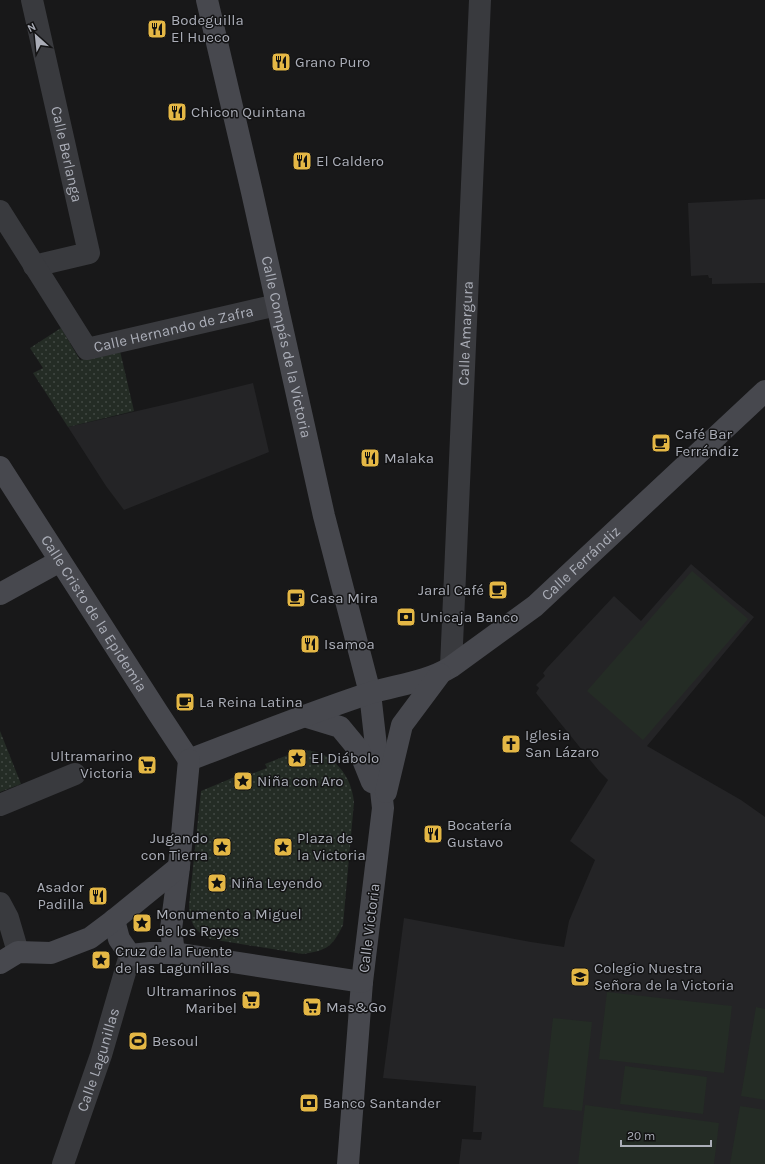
<svg xmlns="http://www.w3.org/2000/svg" width="765" height="1164" font-family="Karla,sans-serif">
	<defs>
		<pattern id="green-dots" width="8" height="8" patternUnits="userSpaceOnUse"><rect width="8" height="8" fill="#242c25"/><path d="M2 2h.1M6 6h.1" fill="none" stroke="#414843" stroke-width="1.8" stroke-linecap="round"/></pattern>
	</defs>
	<rect width="100%" height="100%" fill="#181819"/>
	<!-- built -->
	<g fill="#242426">
		<polygon points="765,199 765,283 712,284 712,278 709,278 708,275 691,276 688,203"/>
		<polygon points="253,383 269,452 124,510 106,486 68,427 176,402"/>
		<polygon points="691,564 733,600 754,617 647,746 741,800 765,817 765,1164 459,1164 462,1139 481,1140 482,1132 473,1132 476,1086 383,1078 404,918 531,942 564,947 569,921 595,860 570,841 608,780 599,771 536,693 539,688 536,685 545,676 543,673 547,668 614,596 641,621"/>
	</g>
	<!-- green -->
	<g fill="url(#green-dots)">
		<polygon points="61,328 80,360 120,351 134,411 68,427 33,373 43,368 30,348"/>
		<polygon points="0,731 21,784 0,792"/>
		<path d="M306,750C311,751 319,752 324,755C342,765 352,782 354,802L343,925C332,947 328,950 303,954L210,939C194,931 190,923 189,905L201,791L249,771L251,774L267,768L265,764L298,751Z"/>
	</g>
	<!-- pitch -->
	<g fill="#242c25">
		<polygon points="692,571 748,619 643,740 587,691"/>
		<polygon points="607,992 732,1006 724,1073 599,1059"/>
		<polygon points="756,1007 765,1009 765,1100 741,1096"/>
		<polygon points="553,1018 592,1022 582,1111 543,1107"/>
		<polygon points="625,1066 707,1077 703,1114 620,1104"/>
		<polygon points="585,1105 719,1123 714,1164 578,1164"/>
		<polygon points="740,1106 765,1110 765,1164 730,1164"/>
	</g>
	<g fill="none" stroke-linecap="round" stroke-linejoin="round">
		<!-- street -->
		<g stroke="#393a3e" stroke-width="22">
			<path id="s1" d="M32,0L89,253L34,266"/>
			<path id="s2" d="M0,211L87,349L277,305"/>
			<path id="s3" d="M451,667L480,0"/>
			<polyline points="0,805 75,774"/>
			<polyline points="0,903 8,918 18,952"/>
			<path id="s4" d="M63,1164L101,1055L130,955"/>
		</g>
		<!-- secondary -->
		<g stroke="#47484e" stroke-width="22">
			<path id="s5" d="M207,0L252,192L324,516L370,693L383,808L362,982L348,1164"/>
			<path id="s6" d="M0,467L158,713L189,760"/>
			<polyline points="0,594 60,561"/>
			<polyline points="304,716 340,727 359,750 372,782"/>
			<path id="s7" d="M189,760C249,737 309,713 370,693C396,685 427,682 451,667L535,606L765,391"/>
			<polyline points="386,792 402,725 440,674"/>
			<polyline points="114,920 119,939 130,955 150,953 174,953 362,982"/>
			<polyline points="174,953 171,929 179,867 189,760"/>
			<polyline points="0,963 18,952 51,953 90,938 114,920 179,867"/>
		</g>
	</g>
	<!-- icons -->
	<defs>
		<g id="restaurant-square" transform="scale(1)"><rect x="-9" y="-9" width="18" height="18" rx="4" fill="#e4b745" stroke="#131314"/><path d="M-5-6h1v4h1v-4h1v4h1v-4h1v5L-1.5 .5V6h-2V.5L-5-1ZM5-6V6H3V1.5H1.5Q1.5-4 5-6Z" fill="#111"/></g>
		<g id="cafe-square" transform="scale(1)"><rect x="-9" y="-9" width="18" height="18" rx="4" fill="#e4b745" stroke="#131314"/><path d="M-5.5-4.5H6V0H3Q3 3.5 0 3.5H-2.5Q-5.5 3.5-5.5 0ZM3-3.2v2h1.7v-2ZM-6 4.5H4V6H-6Z" fill="#111"/></g>
		<g id="bank-square" transform="scale(1)"><rect x="-9" y="-9" width="18" height="18" rx="4" fill="#e4b745" stroke="#131314"/><path d="M-6-4H6V4H-6ZM0-2.3a2.3 2.3 0 1 0 0 4.6a2.3 2.3 0 1 0 0-4.6Z" fill="#111"/></g>
		<g id="church-square" transform="scale(1)"><rect x="-9" y="-9" width="18" height="18" rx="4" fill="#e4b745" stroke="#131314"/><path d="M-1.2-6h2.4v3.5h3.3v2.4h-3.3V6h-2.4V-.1h-3.3v-2.4h3.3Z" fill="#111"/></g>
		<g id="sight-square" transform="scale(1)"><rect x="-9" y="-9" width="18" height="18" rx="4" fill="#e4b745" stroke="#131314"/><path d="M0-6L1.8-2.2L6-1.7L2.9 1.2L3.7 5.4L0 3.3L-3.7 5.4L-2.9 1.2L-6-1.7L-1.8-2.2Z" fill="#111"/></g>
		<g id="supermarket-square" transform="scale(1)"><rect x="-9" y="-9" width="18" height="18" rx="4" fill="#e4b745" stroke="#131314"/><path d="M-6-5.5h2.5l.6 2H6L4.5 2H-2.5L-4.4-4H-6ZM-1.5 3.2a1.3 1.3 0 1 0 .1 0ZM3 3.2a1.3 1.3 0 1 0 .1 0Z" fill="#111"/></g>
		<g id="university-square" transform="scale(1)"><rect x="-9" y="-9" width="18" height="18" rx="4" fill="#e4b745" stroke="#131314"/><path d="M0-5L7-2L0 1L-7-2ZM-4 1L0 2.5L4 1V4Q0 6-4 4Z" fill="#111"/></g>
		<g id="stadium-square" transform="scale(1)"><rect x="-9" y="-9" width="18" height="18" rx="4" fill="#e4b745" stroke="#131314"/><path d="M0-5a6.5 5 0 1 0 0 10a6.5 5 0 1 0 0-10ZM-3.5-1.8h7v3.6h-7Z" fill="#111"/></g>
	</defs>
	<g fill-rule="evenodd">
		<use href="#restaurant-square" x="157" y="29"/>
		<use href="#restaurant-square" x="281" y="62"/>
		<use href="#restaurant-square" x="177" y="112"/>
		<use href="#restaurant-square" x="302" y="161"/>
		<use href="#cafe-square" x="661" y="443"/>
		<use href="#restaurant-square" x="370" y="458"/>
		<use href="#cafe-square" x="498" y="590"/>
		<use href="#cafe-square" x="296" y="598"/>
		<use href="#bank-square" x="406" y="617"/>
		<use href="#restaurant-square" x="310" y="644"/>
		<use href="#cafe-square" x="185" y="702"/>
		<use href="#church-square" x="511" y="744"/>
		<use href="#sight-square" x="297" y="758"/>
		<use href="#supermarket-square" x="147" y="765"/>
		<use href="#sight-square" x="243" y="781"/>
		<use href="#restaurant-square" x="433" y="834"/>
		<use href="#sight-square" x="222" y="847"/>
		<use href="#sight-square" x="283" y="847"/>
		<use href="#sight-square" x="217" y="883"/>
		<use href="#restaurant-square" x="98" y="896"/>
		<use href="#sight-square" x="142" y="923"/>
		<use href="#sight-square" x="101" y="960"/>
		<use href="#university-square" x="580" y="977"/>
		<use href="#supermarket-square" x="251" y="1000"/>
		<use href="#supermarket-square" x="312" y="1007"/>
		<use href="#stadium-square" x="138" y="1041"/>
		<use href="#bank-square" x="309" y="1103"/>
	</g>
	<g text-anchor="middle" stroke-width="3" stroke-linejoin="round" paint-order="stroke">
		<!-- poi labels -->
		<g font-size="15" fill="#abaeb8" stroke="#131314" text-anchor="start">
			<text x="171" y="25">Bodeguilla<tspan x="171" dy="17">El Hueco</tspan></text>
			<text x="295" y="67">Grano Puro</text>
			<text x="191" y="117">Chicon Quintana</text>
			<text x="316" y="166">El Caldero</text>
			<text x="675" y="439">Café Bar<tspan x="675" dy="17">Ferrándiz</tspan></text>
			<text x="384" y="463">Malaka</text>
			<text x="484" y="595" text-anchor="end">Jaral Café</text>
			<text x="310" y="603">Casa Mira</text>
			<text x="420" y="622">Unicaja Banco</text>
			<text x="324" y="649">Isamoa</text>
			<text x="199" y="707">La Reina Latina</text>
			<text x="525" y="740">Iglesia<tspan x="525" dy="17">San Lázaro</tspan></text>
			<text x="133" y="761" text-anchor="end">Ultramarino<tspan x="133" dy="17">Victoria</tspan></text>
			<text x="311" y="763">El Diábolo</text>
			<text x="257" y="786">Niña con Aro</text>
			<text x="447" y="830">Bocatería<tspan x="447" dy="17">Gustavo</tspan></text>
			<text x="208" y="843" text-anchor="end">Jugando<tspan x="208" dy="17">con Tierra</tspan></text>
			<text x="297" y="843">Plaza de<tspan x="297" dy="17">la Victoria</tspan></text>
			<text x="231" y="888">Niña Leyendo</text>
			<text x="84" y="892" text-anchor="end">Asador<tspan x="84" dy="17">Padilla</tspan></text>
			<text x="156" y="919">Monumento a Miguel<tspan x="156" dy="17">de los Reyes</tspan></text>
			<text x="115" y="956">Cruz de la Fuente<tspan x="115" dy="17">de las Lagunillas</tspan></text>
			<text x="594" y="973">Colegio Nuestra<tspan x="594" dy="17">Señora de la Victoria</tspan></text>
			<text x="237" y="996" text-anchor="end">Ultramarinos<tspan x="237" dy="17">Maribel</tspan></text>
			<text x="326" y="1012">Mas&amp;Go</text>
			<text x="152" y="1046">Besoul</text>
			<text x="323" y="1108">Banco Santander</text>
		</g>
		<!-- street labels -->
		<g font-size="15" fill="#abaeb8" stroke="#131314">
			<text dy="5" stroke="none"><textPath href="#s1" startOffset="158">Calle Berlanga</textPath></text>
			<text dy="5" stroke="none"><textPath href="#s2" startOffset="252">Calle Hernando de Zafra</textPath></text>
			<text dy="5" stroke="none"><textPath href="#s3" startOffset="334">Calle Amargura</textPath></text>
			<text dy="5" stroke="none"><textPath href="#s5" startOffset="356">Calle Compás de la Victoria</textPath></text>
			<text dy="5" stroke="none"><textPath href="#s7" startOffset="445">Calle Ferrándiz</textPath></text>
			<text dy="5" stroke="none"><textPath href="#s6" startOffset="174">Calle Cristo de la Epidemia</textPath></text>
			<text transform="translate(369 928) rotate(-83)" y="5">Calle Victoria</text>
			<text dy="5" stroke="none"><textPath href="#s4" startOffset="110">Calle Lagunillas</textPath></text>
		</g>
	</g>
	<!-- north arrow -->
	<g transform="translate(36 36) rotate(333)" stroke="#131314" stroke-width="3" paint-order="stroke">
	<path d="M0-3L7 15L0 10L-7 15Z" fill="#abaeb8"/>
	<text y="-6" font-size="11" font-weight="bold" text-anchor="middle" fill="#abaeb8">N</text>
	</g>
	<!-- scale -->
	<path d="M621 1140v6h90v-6" fill="none" stroke="#abaeb8" stroke-width="2"/>
	<text x="627" y="1140" font-size="12" fill="#abaeb8" stroke="#131314" stroke-width="3" paint-order="stroke">20 m</text>
</svg>
